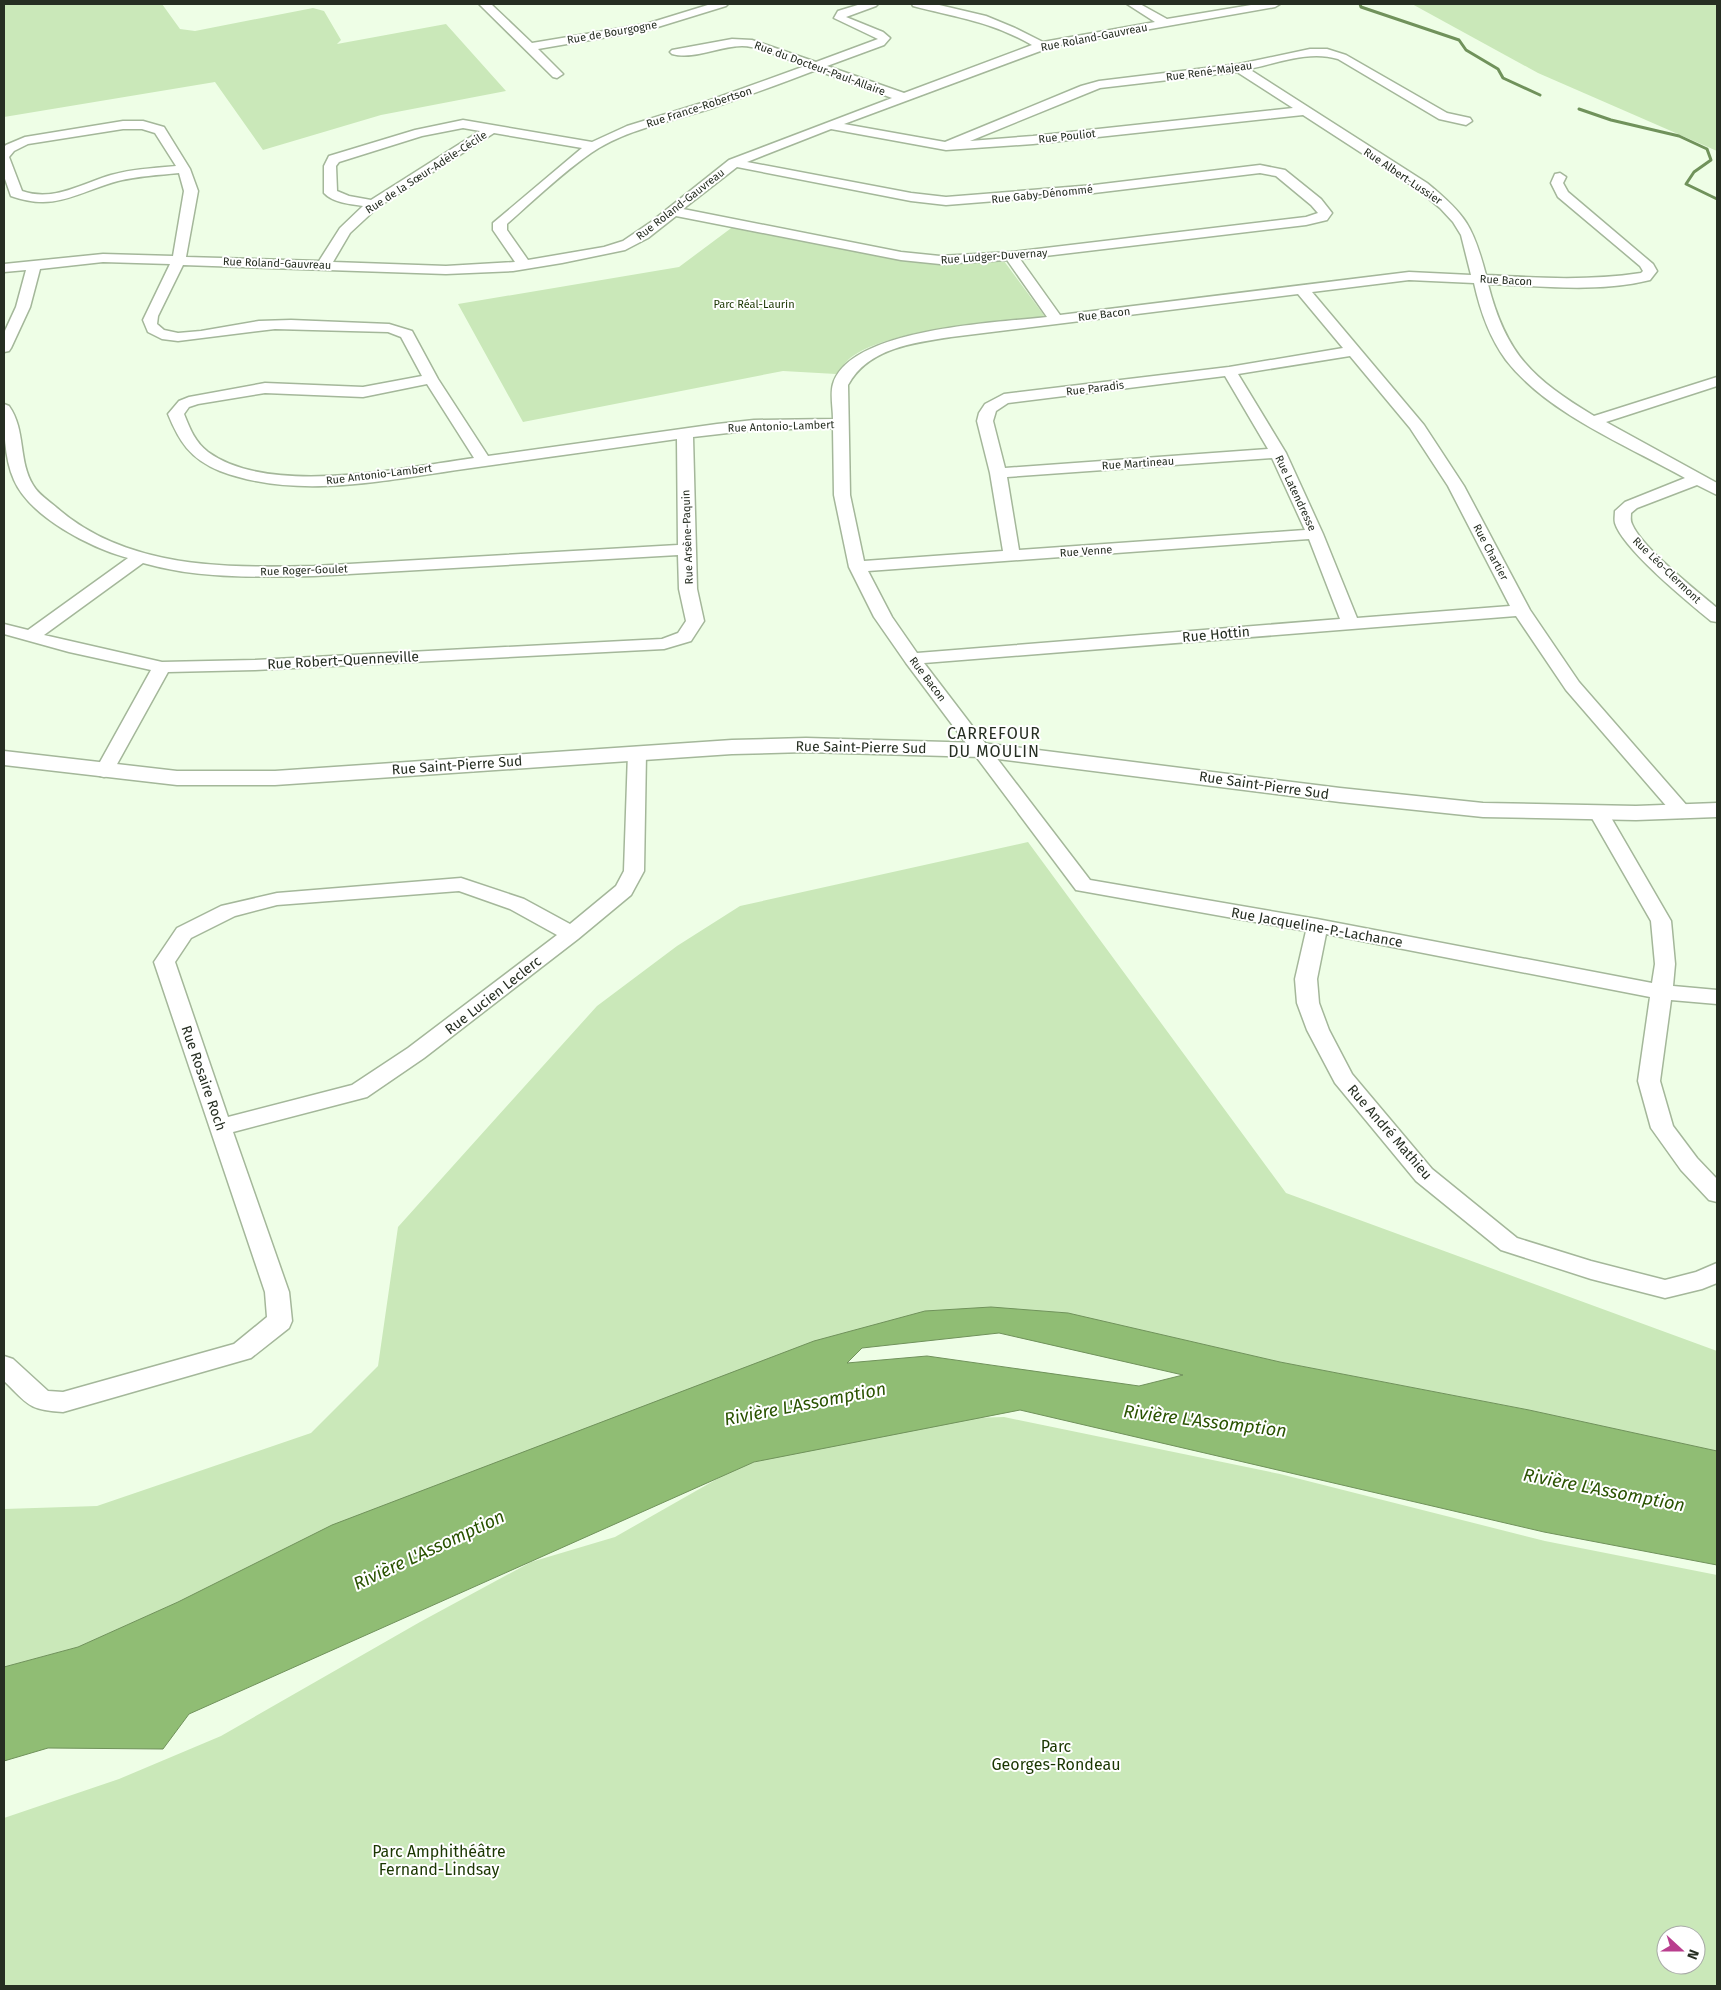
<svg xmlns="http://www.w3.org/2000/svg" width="1721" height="1990" font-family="'Fira Sans',sans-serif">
	<rect width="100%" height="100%" fill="#eefee6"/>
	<!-- green -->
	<g fill="#cae8b9" fill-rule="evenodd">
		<polygon points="4,4 162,4 180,29 195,31 313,8 324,11 341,40 337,44 446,24 506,91 381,115 263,150 215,82 4,117"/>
		<polygon points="1412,4 1717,4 1717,151 1538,73"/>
		<path d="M734,226L940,263L1004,261L1046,318C998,323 884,328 848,360C844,364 840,370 836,374L783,371L523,422L458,304L679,267Z"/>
		<polygon points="1028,842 1286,1193 1717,1351 1717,1451 1529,1410 1280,1362 925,1311 178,1602 78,1647 4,1667 4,1509 97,1506 311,1433 378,1366 398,1227 597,1006 677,946 740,906"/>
		<path d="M1004,1417L1280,1474L1545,1541L1717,1575V1986H4V1818L119,1779L221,1736L420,1622L531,1562L615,1537L738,1467L903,1420ZM1666,1935H1696V1965H1666Z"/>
	</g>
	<!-- water -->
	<path fill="#90bd74" stroke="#70925b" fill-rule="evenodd" d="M991,1307L1068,1313L1280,1362L1529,1410L1717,1451V1565L1544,1532L1020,1410L754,1462L189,1714L163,1749L48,1748L4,1761V1667L78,1647L178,1602L332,1525L814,1341L925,1311ZM999,1333L1183,1375L1139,1386L927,1356L847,1363L862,1348Z"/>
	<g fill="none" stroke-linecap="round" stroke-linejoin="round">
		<!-- stream -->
		<g stroke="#70925b" stroke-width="3">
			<polyline points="1360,4 1361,7 1459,40 1466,50 1498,69 1503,78 1540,95"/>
			<polyline points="1579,109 1611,120 1679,136 1707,149 1711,160 1694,172 1686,184 1717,199"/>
		</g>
		<!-- minor casing -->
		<g stroke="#a4b79a" stroke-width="3">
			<g id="minor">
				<polygon points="479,4 491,4 532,43 646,24 711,4 728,4 726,6 648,30 538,49 563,74 557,78 553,77"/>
				<path d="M861,4H878L876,6L846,17L883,32L890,38L884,45L827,66L904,93L1032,45C990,21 958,18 913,6L912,4H935L986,16L1015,28L1043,42L1155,22L1127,4H1140L1167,19L1257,4H1280L1275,7L1054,46L844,124L945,142L1081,86L1099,81L1239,64L1310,49H1327L1346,55L1447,113L1470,118L1472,121L1466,125L1439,119L1338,59C1309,50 1278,63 1249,69L1427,183C1466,215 1473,226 1486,275C1538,278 1589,281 1641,273L1643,271L1640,266L1558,197L1551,183L1555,174L1560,173L1566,177L1563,183L1568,192L1653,264L1657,271L1650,280C1598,293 1541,286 1488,284C1506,355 1533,379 1594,416L1717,377V386L1606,422L1717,483V495L1697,485L1637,508L1631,513C1631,517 1630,520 1632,524C1642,548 1696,590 1717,608V622L1711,621C1688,602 1623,549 1615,523C1614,519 1615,515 1615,511L1625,502L1685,478C1626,445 1548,414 1506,360C1489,337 1480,310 1474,283L1409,280L1312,292L1424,425L1464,486L1530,610L1579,682L1689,808L1692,812L1689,816L1682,818L1675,816L1566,690L1516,616L924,663L1090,880L1317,919L1652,983L1655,964L1651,921L1589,813L1592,809L1599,807L1606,809L1671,921L1675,964L1673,986L1717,990V1004L1671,1000L1660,1081L1673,1126L1697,1158L1717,1179V1202L1709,1200L1681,1170L1651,1128L1638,1081L1650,997L1326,934L1317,979L1319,1003L1329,1030L1352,1074L1432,1169L1517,1238L1591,1261L1665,1280L1696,1272L1717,1263V1283L1702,1289L1665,1298L1591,1279L1501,1250L1416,1181L1335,1083L1307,1030L1297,1003L1295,979L1306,931L1076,890L906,663L874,617L849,567L834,495L833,428L754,430L693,437L697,589L704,621L691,641L664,649L255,670L168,672L111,775L104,777L97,775L95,771L151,670L69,652L4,634V624L28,630L128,558C91,548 30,517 14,480C4,457 4,429 4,404L9,406C26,430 18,461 33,485C38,494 49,501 57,508C127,569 226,568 314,566L678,545L677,439C608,449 540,458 471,468C390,479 299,501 220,471C190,459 179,441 168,414L179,401L189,397L265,383L363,387L422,376L401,337L388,332L275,329L178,341L162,339L148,332L143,320L170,264L103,262L40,269L30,307L11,348L9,351L4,352V333L16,307L26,270L4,272V264L103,254L173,256L184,191L179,173C159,175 138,176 118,181C77,192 56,212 11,196L4,176V147L6,145L25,137L123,121H143L164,127L190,169L198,191L186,257L319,261L340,228L363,206C351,204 333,203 324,193V166L329,156L415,130L463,120L592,142L627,126L705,102L805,66C787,60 760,46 742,46C719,46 695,60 672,54L670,52L672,50L732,39L752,40L816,62L878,39L834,18L838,11ZM816,70L892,98L729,160L651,222L623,241L604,247L528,260L507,230V224C534,200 561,174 591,153C626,129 673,121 712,108C747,96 782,83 816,70ZM1237,72L1293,108L1033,136L970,141L1100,88ZM1303,115L1417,189L1440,208L1453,222L1461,235L1471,275L1409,272L1060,315L1020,259L1306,225L1327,220L1332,213L1321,199L1285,170L1260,165L1094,185L946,197L911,193L747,162L831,129L946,150L1033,144ZM463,128L480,131L371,200L349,196L337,191L336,166L339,162L422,136ZM123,129H142L155,133L176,166C154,168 132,169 111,175C81,184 53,202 22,191L9,157L14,151L28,144ZM494,133L582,148L493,223V230L515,262L446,266L333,262L350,233L378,207ZM737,167L911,201L946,205L1094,193L1260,173L1276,176L1311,205L1318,213L1306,217L1011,252L940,256L901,252L683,209ZM676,216L901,260L940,264L1007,260L1047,317C996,323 850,328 833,384C830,394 833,408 833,419L754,420L717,424L488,456L438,379L412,331L389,324L291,320L259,321L201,331L178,333L164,330L157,324L158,316L183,265L446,274L513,271L562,263L625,250L648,238ZM1298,294L1343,348L1229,367L1004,394L985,404L979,413L977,421L990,473L1003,551L864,561L850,495L848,385C868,348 913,343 951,337ZM1350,356L1410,428L1448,486L1510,606L1357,618L1323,534L1286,453L1238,374ZM1225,376L1268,449L1005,468L993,421L996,411L1008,403ZM427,384L474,458C403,468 270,497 208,452C195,442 190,429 184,414L189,407L198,404L265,393L363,397ZM1272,458L1305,530L1019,550L1007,477ZM1309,539L1340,619L917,653L892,617L868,571ZM678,555L679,589L686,621L678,633L662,639L255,660L162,662L44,635L143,563C198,579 257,577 314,576Z"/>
				<path d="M637,747L644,749L646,753L644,871L631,895L578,939L424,1058L367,1097L233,1132L289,1292L292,1321L289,1328L251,1358L63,1412C28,1410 28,1404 4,1381V1356L13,1359L48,1391L63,1392L234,1344L267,1317L265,1292L154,962L177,928L221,906L277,893L461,878L524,899L570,924L616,886L624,871L628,753L630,749ZM459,891L510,909L557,935L408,1048L352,1085L228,1117L175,962L191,938L235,916L277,905Z"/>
			</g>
		</g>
		<!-- tertiary casing -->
		<g stroke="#a4b79a" stroke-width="3">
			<polygon id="tertiary" points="806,738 982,743 1340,788 1483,803 1636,806 1717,803 1717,817 1636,820 1483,817 1340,802 982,757 806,752 732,754 275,785 177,785 4,765 4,751 177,771 275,771 732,740"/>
		</g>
		<!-- minor -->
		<use href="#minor" fill="#fff" fill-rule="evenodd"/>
		<!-- tertiary -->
		<use href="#tertiary" fill="#fff" fill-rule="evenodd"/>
	</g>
	<g text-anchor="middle" stroke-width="4" stroke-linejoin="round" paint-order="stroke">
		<!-- far-street labels -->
		<g font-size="11" fill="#262e22" stroke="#fff">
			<text transform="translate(612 32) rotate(-10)" y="4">Rue de Bourgogne</text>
			<text transform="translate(1094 37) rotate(-11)" y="4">Rue Roland-Gauvreau</text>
			<text transform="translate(820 68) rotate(20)" y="4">Rue du Docteur-Paul-Allaire</text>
			<text transform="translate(1209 71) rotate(-8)" y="4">Rue René-Majeau</text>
			<text transform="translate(699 107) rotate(-18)" y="4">Rue France-Robertson</text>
			<text transform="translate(1067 136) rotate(-6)" y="4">Rue Pouliot</text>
			<text transform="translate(426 172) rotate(-33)" y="4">Rue de la Sœur-Adèle-Cécile</text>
			<text transform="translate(1403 176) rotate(34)" y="4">Rue Albert-Lussier</text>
			<text transform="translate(1042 194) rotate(-6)" y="4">Rue Gaby-Dénommé</text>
			<text transform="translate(680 204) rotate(-38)" y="4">Rue Roland-Gauvreau</text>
			<text transform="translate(994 256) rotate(-4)" y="4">Rue Ludger-Duvernay</text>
			<text transform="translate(277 263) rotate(2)" y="4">Rue Roland-Gauvreau</text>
			<text transform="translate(1506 280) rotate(3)" y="4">Rue Bacon</text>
			<text transform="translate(1104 314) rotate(-7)" y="4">Rue Bacon</text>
			<text transform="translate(1095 388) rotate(-7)" y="4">Rue Paradis</text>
			<text transform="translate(781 426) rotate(-2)" y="4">Rue Antonio-Lambert</text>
			<text transform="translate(1138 463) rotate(-4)" y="4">Rue Martineau</text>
			<text transform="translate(379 474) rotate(-7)" y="4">Rue Antonio-Lambert</text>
			<text transform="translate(1296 493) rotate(65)" y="4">Rue Latendresse</text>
			<text transform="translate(687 537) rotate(-92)" y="4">Rue Arsène-Paquin</text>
			<text transform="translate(1086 551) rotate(-4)" y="4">Rue Venne</text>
			<text transform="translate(1491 552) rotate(62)" y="4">Rue Chartier</text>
			<text transform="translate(304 570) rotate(-2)" y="4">Rue Roger-Goulet</text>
			<text transform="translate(1667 570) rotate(44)" y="4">Rue Léo-Clermont</text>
			<text transform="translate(928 679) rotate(53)" y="4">Rue Bacon</text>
		</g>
		<!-- far-park labels -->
		<g font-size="11" fill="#1a3601" stroke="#fff">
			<text x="754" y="308">Parc Réal-Laurin</text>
		</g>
		<!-- street labels -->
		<g font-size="14" fill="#262e22" stroke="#fff">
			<text transform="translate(1216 634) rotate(-5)" y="5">Rue Hottin</text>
			<text transform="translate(343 660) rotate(-3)" y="5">Rue Robert-Quenneville</text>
			<text transform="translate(861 747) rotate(1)" y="5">Rue Saint-Pierre Sud</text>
			<text transform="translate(457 765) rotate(-4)" y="5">Rue Saint-Pierre Sud</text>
			<text transform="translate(1264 785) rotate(8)" y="5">Rue Saint-Pierre Sud</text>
			<text transform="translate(1317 927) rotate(10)" y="5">Rue Jacqueline-P.-Lachance</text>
			<text transform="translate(493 995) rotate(-38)" y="5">Rue Lucien Leclerc</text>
			<text transform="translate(204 1078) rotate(71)" y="5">Rue Rosaire Roch</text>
			<text transform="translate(1390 1132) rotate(49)" y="5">Rue André Mathieu</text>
		</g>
		<!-- quarter labels -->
		<g font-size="16" letter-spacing="1" fill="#262e22" stroke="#fff">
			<text x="994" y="739">CARREFOUR<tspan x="994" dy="18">DU MOULIN</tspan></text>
		</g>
		<!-- near-park labels -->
		<g font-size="16" fill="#1a3601" stroke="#fff">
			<text x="1056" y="1752">Parc<tspan x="1056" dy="18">Georges-Rondeau</tspan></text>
			<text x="439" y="1857">Parc Amphithéâtre<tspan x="439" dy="18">Fernand-Lindsay</tspan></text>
		</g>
		<!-- near-water labels -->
		<g font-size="18" font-style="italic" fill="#2a5301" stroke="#fff">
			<text transform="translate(805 1404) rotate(-11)" y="6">Rivière L'Assomption</text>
			<text transform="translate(1205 1421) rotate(7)" y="6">Rivière L'Assomption</text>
			<text transform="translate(1604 1490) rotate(11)" y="6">Rivière L'Assomption</text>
			<text transform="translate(429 1550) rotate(-25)" y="6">Rivière L'Assomption</text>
		</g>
	</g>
	<!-- border -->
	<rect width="1721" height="1990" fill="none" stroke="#262e22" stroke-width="10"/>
	<!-- north arrow -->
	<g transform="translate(1681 1950) rotate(111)"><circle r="24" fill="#ffffff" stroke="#a8aba7"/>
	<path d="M0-4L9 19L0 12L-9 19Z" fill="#b93e8e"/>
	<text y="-8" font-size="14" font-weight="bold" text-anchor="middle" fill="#262e22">N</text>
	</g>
</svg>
